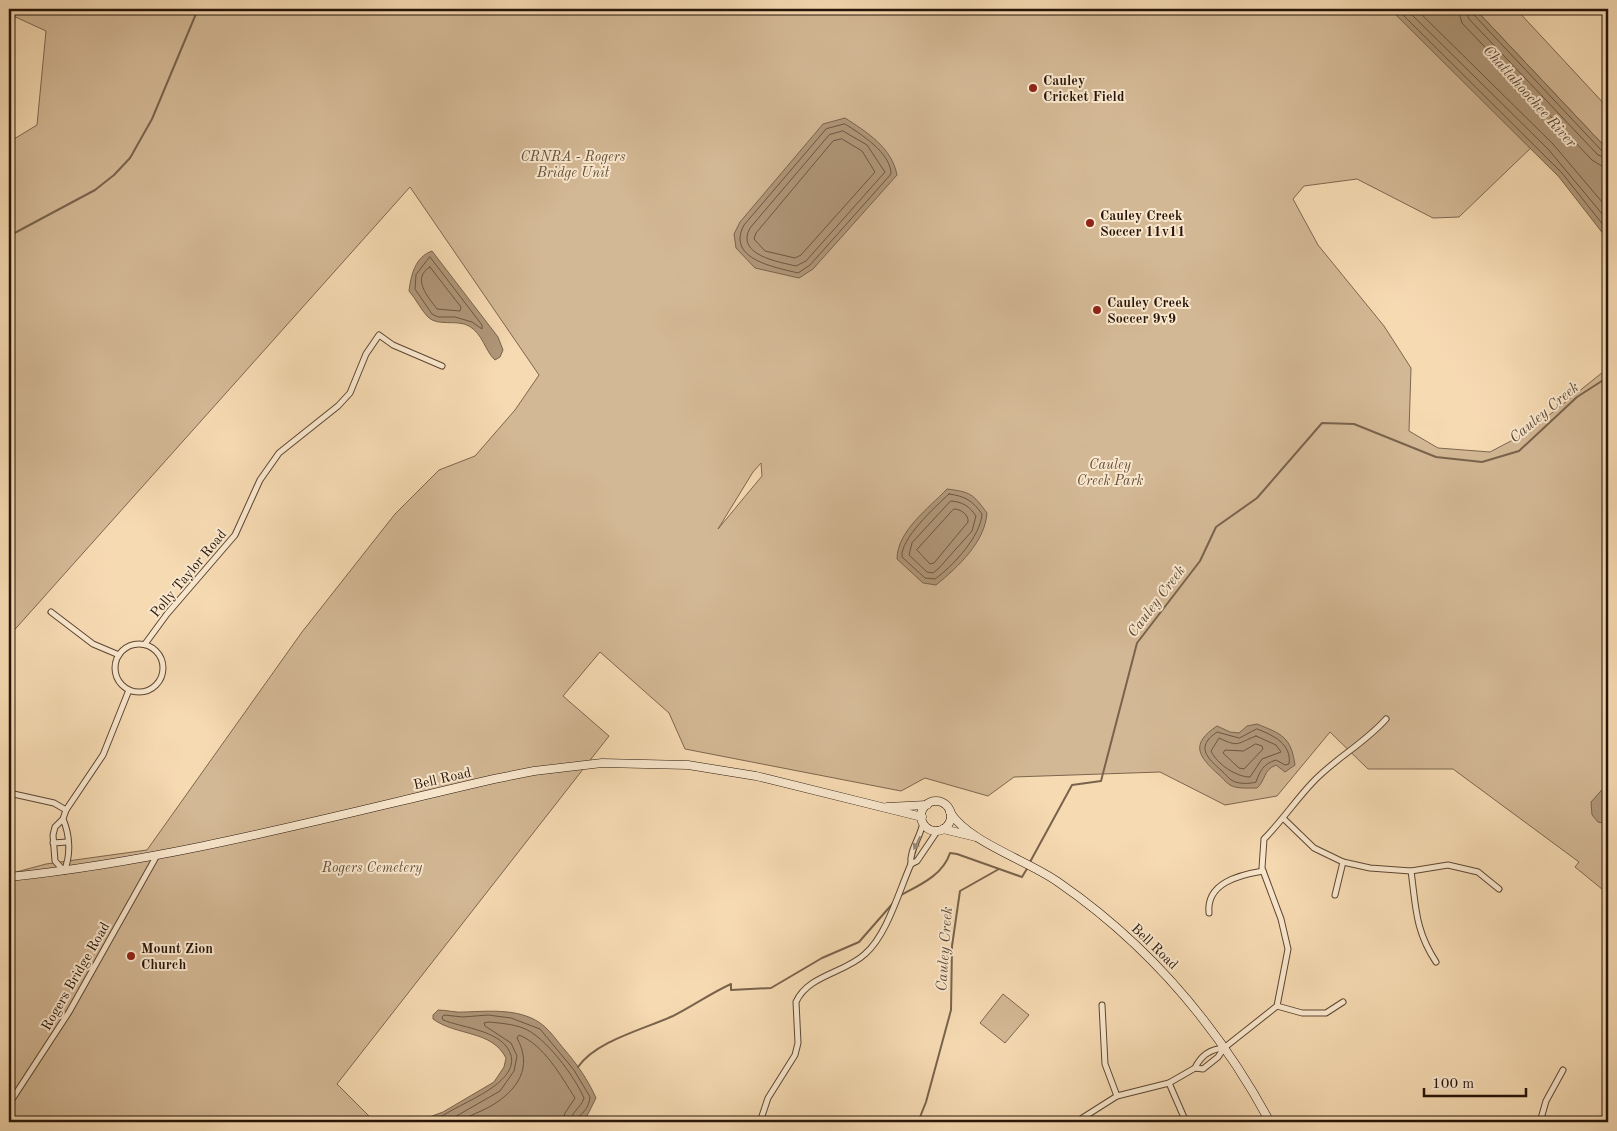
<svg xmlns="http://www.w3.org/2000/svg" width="1617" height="1131" font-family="'Old Standard TT',serif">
	<rect width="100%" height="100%" fill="#f6dab2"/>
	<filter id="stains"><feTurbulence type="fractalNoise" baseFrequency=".004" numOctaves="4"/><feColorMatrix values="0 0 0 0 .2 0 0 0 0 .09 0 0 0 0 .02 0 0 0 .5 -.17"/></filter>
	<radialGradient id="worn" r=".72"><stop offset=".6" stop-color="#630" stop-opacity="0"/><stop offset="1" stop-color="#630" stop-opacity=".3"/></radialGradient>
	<!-- green -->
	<g fill="#d3b895" stroke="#7d664f" fill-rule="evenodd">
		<path d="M9,9H1399L1536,143L1459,217L1433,218L1357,179L1304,186L1293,199L1318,245L1384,326L1411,368L1409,431L1438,448L1490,452L1528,432L1608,368V894L1575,867L1579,862L1453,769H1368L1330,732L1277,796L1225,805L1160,772L1014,777L988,796L925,778L901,791L685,749L669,713L600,652L563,696L609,736L337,1084L375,1122H9V874L46,864L147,850L302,632L395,514L439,470L475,456L515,410L539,375L410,187L9,636V142L37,125L46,31L9,14ZM761,463L762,476L718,529L753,472Z"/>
		<polygon points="1475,9 1516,9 1608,108 1608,150"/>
		<polygon points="1003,994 1029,1015 1005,1043 980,1023"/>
	</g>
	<!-- water -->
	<g fill="#b09779" stroke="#79634c">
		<polygon points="1390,9 1475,9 1608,150 1608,240 1559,177"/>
		<path d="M845,118C867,132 892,148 897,175L813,269L799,278L755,268L736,248L734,234L740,222L823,124Z"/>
		<path d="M432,251L498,337L503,350L500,357L495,360C485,351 483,334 469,326C457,319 438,327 428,317C421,310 416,299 409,291C411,275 415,257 432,251Z"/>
		<path d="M947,489C971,492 973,494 987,513C985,542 958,567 936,585L923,583L897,559C897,531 929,508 947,489Z"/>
		<path d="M1257,724C1282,734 1291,737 1295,765L1285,772L1276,765C1263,770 1266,780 1257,788C1249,788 1236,789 1230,785C1225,782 1222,777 1218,774C1198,756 1190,744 1217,726L1230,732L1239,733L1247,726Z"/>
		<polygon points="1608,783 1608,824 1598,822 1592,815 1591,802"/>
		<path d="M438,1010C447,1010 456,1013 465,1012C490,1011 523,1008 544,1026C551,1032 558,1042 564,1049C577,1064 588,1080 596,1098L586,1118L576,1122H416L443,1112L494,1082L504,1067L506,1058C492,1030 456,1036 433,1019V1015Z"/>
	</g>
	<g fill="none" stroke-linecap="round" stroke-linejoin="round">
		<!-- shore -->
		<g stroke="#6c5641" stroke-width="1">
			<polyline points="1397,9 1562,173 1608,231"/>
			<polyline points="1406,9 1548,149 1608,221"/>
			<polyline points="1416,9 1553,144 1608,209"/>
			<polyline points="1458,9 1462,23 1592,160 1600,165 1608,167"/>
			<polyline points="1465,9 1469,19 1598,155 1608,159"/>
			<polyline points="1471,9 1473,14 1602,151 1608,153"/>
			<path d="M845,124C861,134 891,153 891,174L810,265L798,273C774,267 726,259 744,225L826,129Z"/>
			<path d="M843,131L867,145L885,172L806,261L796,266C779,262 735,255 750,228L829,135Z"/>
			<polygon points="842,139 862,151 875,172 801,255 795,258 765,251 754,239 756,233 833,141"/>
			<polygon points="430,257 482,325 482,329 472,322 455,317 438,317 432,314 415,289 416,275"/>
			<path d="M430,267L461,307L460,311L437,309C428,297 411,278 430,267Z"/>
			<path d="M949,494C965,496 973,501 982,514C981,536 952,567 935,579L925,578L902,557C900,539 935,507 949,494Z"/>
			<path d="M951,501C963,502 969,506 976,516L972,531L939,568L933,573L927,572L909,555L912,543Z"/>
			<path d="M954,509C961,509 969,515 968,522L934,563L930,564L917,550Z"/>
			<path d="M1257,729C1273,735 1292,744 1289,764L1285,765L1276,760C1263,764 1260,771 1256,782C1250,784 1239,784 1233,781C1229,779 1225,774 1222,771C1207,758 1195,747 1217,732L1239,738Z"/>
			<path d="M1256,736L1276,745L1281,752L1262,759L1250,777C1236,777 1217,764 1211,751L1219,738C1240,748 1237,743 1256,736Z"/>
			<polygon points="1256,744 1262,746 1263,749 1244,769 1239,768 1223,753 1225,750 1243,751"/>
			<path d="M428,1122C440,1118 448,1112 458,1107C476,1097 529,1075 506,1046C493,1030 461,1027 443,1020L442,1017L444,1015L463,1017L488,1015L511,1018L540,1029L574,1070L590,1097C589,1106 585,1112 578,1117L577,1122"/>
			<path d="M446,1122L500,1091L514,1071L517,1056L511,1043L485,1026L484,1023L488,1022C500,1023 512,1024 523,1028C545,1036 575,1077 584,1098C581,1108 571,1112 570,1122"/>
			<path d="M460,1122C469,1115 481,1112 491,1106C518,1090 533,1067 517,1038L519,1035C544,1045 561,1076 575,1098L565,1113L563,1122"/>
		</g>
		<!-- stream -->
		<g stroke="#79634c" stroke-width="2">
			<polyline points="9,236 95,190 114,175 130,158 152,119 198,9"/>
			<polyline points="1030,862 1072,785 1101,781 1137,643 1200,561 1216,527 1257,498 1322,423 1354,424 1436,457 1482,462 1519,451 1577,397 1608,377"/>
			<path d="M901,895C920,885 943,875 950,853L957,854L1022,877L1028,867"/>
			<path d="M578,1067C596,1041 644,1029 673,1016C693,1006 711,993 731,984V990L771,988L822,958L859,942L894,902"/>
			<polyline points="918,1122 926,1102 951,1010 952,946 960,891 999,869"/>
		</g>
		<!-- street casing -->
		<g stroke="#5b4633" stroke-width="7">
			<g id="street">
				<polyline points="51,612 93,644 119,655"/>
				<circle cx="139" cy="668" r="24"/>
				<polyline points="145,644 167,614 235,535 260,480 279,453 338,406 350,393 366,354 379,335 393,345 442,366"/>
				<polyline points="9,793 54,803 66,810"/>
				<path d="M63,819C70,835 71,856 64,871L55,861L53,835L55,827L63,819L66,810L103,755L129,690"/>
				<polyline points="1284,819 1314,848 1343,862 1370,868 1411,871 1448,865 1478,872 1499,889"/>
				<polyline points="53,843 67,842"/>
				<path d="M911,864C909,850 921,837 923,822"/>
				<polyline points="911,864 917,861 938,830"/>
				<path d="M1411,871C1416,907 1415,930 1436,962"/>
				<polyline points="1335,895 1343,862"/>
				<path d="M1209,913C1206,883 1239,875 1263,871"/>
				<polyline points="1102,1005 1105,1064 1117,1096"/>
				<polyline points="1277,1006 1302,1013 1326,1013 1343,1002"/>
				<path d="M1195,1068C1201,1055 1210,1049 1224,1048"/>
				<polyline points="1169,1083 1186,1122"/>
				<polyline points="9,1104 69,1012 156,857"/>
				<path d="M760,1122L768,1098L795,1055L798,1043L796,1002C808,975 845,973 865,954C887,935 899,891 911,864"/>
				<path d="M1076,1122L1117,1096L1169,1083L1195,1068L1203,1069L1218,1057L1224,1048L1277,1006L1288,949L1281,919L1262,868L1264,839C1282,821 1295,801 1312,783C1334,759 1364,744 1386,719"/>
				<polyline points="1540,1122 1546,1101 1563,1070"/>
			</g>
		</g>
		<!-- secondary casing -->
		<g stroke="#271409" stroke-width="9">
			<g id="secondary">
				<circle cx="936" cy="816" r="15"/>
				<polyline points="887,807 927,805"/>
				<path d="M950,812C968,842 1029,861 1058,882C1148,944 1218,1026 1270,1122"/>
				<polyline points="943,829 976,837"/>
				<path d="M9,877C173,860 333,816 494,779L534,771L602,763L688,765L756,776L922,817"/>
			</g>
		</g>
		<!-- street -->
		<use href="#street" stroke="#f9e7cd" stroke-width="5"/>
		<!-- secondary -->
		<use href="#secondary" stroke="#f9e7cd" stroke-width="8"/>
	</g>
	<!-- one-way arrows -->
	<defs><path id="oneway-solid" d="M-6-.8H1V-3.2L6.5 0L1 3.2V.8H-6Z" transform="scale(1.25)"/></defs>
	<use fill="#9a8875" href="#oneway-solid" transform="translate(917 843) rotate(116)"/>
	<!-- markers -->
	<g fill="#8f2418" stroke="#f9e7cd" stroke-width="2">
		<circle cx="1033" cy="88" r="5"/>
		<circle cx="1090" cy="223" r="5"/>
		<circle cx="1097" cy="310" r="5"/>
		<circle cx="131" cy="956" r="5"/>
	</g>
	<g text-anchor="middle" stroke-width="4" stroke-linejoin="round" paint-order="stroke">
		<!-- poi labels -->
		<g font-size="14" font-weight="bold" fill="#271409" stroke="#f9e7cd" text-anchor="start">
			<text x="1043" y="85">Cauley<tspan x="1043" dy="16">Cricket Field</tspan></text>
			<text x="1100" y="220">Cauley Creek<tspan x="1100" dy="16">Soccer 11v11</tspan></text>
			<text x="1107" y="307">Cauley Creek<tspan x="1107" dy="16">Soccer 9v9</tspan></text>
			<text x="141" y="953">Mount Zion<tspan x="141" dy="16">Church</tspan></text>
		</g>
		<!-- park labels -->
		<g font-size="14" font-style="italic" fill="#634d3a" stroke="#f9e7cd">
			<text x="573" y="161">CRNRA - Rogers<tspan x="573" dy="16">Bridge Unit</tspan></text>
			<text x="1110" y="469">Cauley<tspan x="1110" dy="16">Creek Park</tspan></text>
			<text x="372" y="872">Rogers Cemetery</text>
		</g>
		<!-- street labels -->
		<g font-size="14" fill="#271409" stroke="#f9e7cd">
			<text transform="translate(188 573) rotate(-50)" y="5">Polly Taylor Road</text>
			<text transform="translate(442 778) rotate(-13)" y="5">Bell Road</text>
			<text transform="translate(1155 946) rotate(44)" y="5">Bell Road</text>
			<text transform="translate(75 976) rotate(-60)" y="5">Rogers Bridge Road</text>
		</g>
		<!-- water labels -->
		<g font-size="15" font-style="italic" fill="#5e4836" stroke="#f9e7cd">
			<text transform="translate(1530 96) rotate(48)" y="5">Chattahoochee River</text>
			<text transform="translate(1544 412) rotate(-40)" y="5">Cauley Creek</text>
			<text transform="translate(1156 601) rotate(-53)" y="5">Cauley Creek</text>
			<text transform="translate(944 949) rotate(-86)" y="5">Cauley Creek</text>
		</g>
	</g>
	<!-- margin -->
	<rect width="1617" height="1131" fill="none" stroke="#f6dab2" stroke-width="30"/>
	<rect x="10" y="10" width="1597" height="1111" fill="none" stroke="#271409" stroke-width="2.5"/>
	<rect x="15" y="15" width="1587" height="1101" fill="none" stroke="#271409"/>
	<!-- scale -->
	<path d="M1424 1088v8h102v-8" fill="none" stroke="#271409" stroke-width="2.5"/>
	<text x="1432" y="1088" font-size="15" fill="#271409" stroke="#f9e7cd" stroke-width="4" paint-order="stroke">100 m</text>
	<rect width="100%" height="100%" filter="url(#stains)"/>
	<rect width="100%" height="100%" fill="url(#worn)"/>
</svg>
